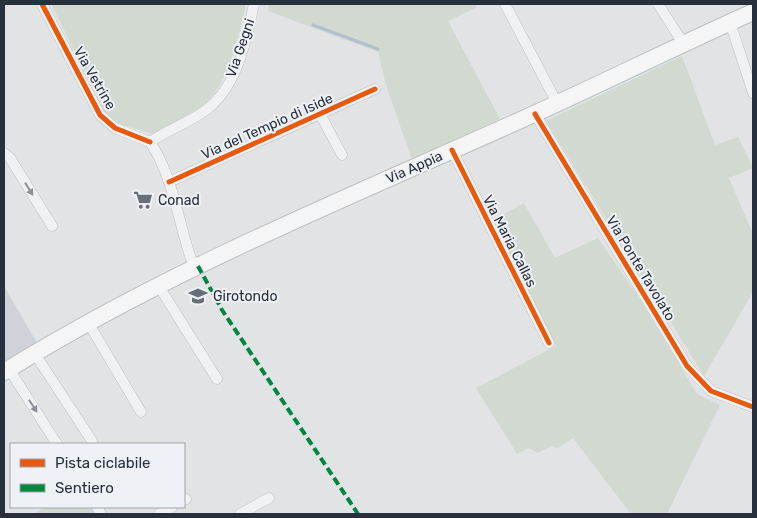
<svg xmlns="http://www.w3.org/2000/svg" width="757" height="518" font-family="Rubik,sans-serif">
	<rect width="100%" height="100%" fill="#e1e3e5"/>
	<!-- built -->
	<polygon fill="#cfd2d8" points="4,286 37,343 4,362"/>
	<!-- green -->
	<g fill="#d2d9d1">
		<path d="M51,4H246C237,41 231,81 201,108C189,119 168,126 153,134L119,124L106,114Z"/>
		<polygon points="269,4 475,4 477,7 448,21 500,119 412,160 386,85 378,52 268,11"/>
		<polygon points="682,56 715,145 738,137 753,168 729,178 753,234 753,292 704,376 546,121"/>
		<polygon points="524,203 555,258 598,238 641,301 697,394 720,405 667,514 631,514 573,438 558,448 551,446 538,453 528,448 517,454 476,388 556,346 493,220"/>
		<polygon points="45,507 90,507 95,514 33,514"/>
	</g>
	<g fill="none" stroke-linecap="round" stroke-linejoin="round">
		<!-- stream -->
		<polyline stroke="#b1bfcf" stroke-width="3" points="313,25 378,49"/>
		<!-- street casing -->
		<g stroke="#bfc1c3" stroke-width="11">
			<g id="street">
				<polyline points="42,4 100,115 115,128 150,142"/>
				<polyline points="505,4 557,103"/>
				<polyline points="658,4 683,43"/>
				<polyline points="730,22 753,93"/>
				<polyline points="320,114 342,155"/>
				<polyline points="535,114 687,366 711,391 753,407"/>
				<path d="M150,142C168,129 189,123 206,110C238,86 246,40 254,4"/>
				<path d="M150,142C175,179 178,226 194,267"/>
				<polyline points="452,150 549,343"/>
				<polyline points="4,153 10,158 52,226"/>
				<polyline points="169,182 375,89"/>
				<polyline points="158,285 217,379"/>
				<polyline points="89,324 141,412"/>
				<polyline points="35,354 92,441"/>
				<polyline points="9,369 57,444"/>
				<polyline points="184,500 186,499"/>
				<polyline points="97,507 101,514"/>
				<polyline points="159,514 172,507"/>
				<polyline points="240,514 269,498"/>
			</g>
		</g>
		<!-- primary casing -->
		<g stroke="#bdc0c3" stroke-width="18">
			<path id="primary" d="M4,372C171,268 355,195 534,114C607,81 679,45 753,12"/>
		</g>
		<!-- street -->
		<use href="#street" stroke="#f0f1f3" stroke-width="10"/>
		<!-- primary -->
		<use href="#primary" stroke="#f5f5f6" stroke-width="16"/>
		<!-- quiet -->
		<polyline stroke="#00873e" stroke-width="4" stroke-dasharray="8 4" stroke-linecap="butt" points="198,266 222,310 358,514"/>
		<!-- cycleway casing -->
		<g stroke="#eef1f5" stroke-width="8">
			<g id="cycleway">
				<polyline points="42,4 100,115 115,128 150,142"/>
				<polyline points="535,114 687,366 711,391 753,407"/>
				<polyline points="452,150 549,343"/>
				<polyline points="169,182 375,89"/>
			</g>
		</g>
		<!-- cycleway -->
		<use href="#cycleway" stroke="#e8590c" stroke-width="5"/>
	</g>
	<!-- one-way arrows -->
	<defs><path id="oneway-solid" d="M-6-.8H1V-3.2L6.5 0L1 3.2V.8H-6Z" transform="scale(1.25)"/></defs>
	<g fill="#8c9098">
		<use href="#oneway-solid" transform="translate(29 189) rotate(58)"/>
		<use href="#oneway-solid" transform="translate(33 406) rotate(57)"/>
	</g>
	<!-- icons -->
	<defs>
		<g id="supermarket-bare" transform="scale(1.5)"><path d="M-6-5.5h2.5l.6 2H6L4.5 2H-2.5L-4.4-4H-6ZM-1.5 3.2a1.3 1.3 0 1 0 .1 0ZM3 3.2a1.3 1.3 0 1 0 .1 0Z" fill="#696f78" stroke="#eef1f5" stroke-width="2.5" paint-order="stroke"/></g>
		<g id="school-bare" transform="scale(1.5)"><path d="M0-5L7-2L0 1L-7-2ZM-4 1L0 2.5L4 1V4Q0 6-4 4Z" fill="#696f78" stroke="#eef1f5" stroke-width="2.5" paint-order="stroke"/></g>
	</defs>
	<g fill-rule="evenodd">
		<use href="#supermarket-bare" x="143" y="200"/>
		<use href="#school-bare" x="198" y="296"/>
	</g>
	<g text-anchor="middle" stroke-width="4" stroke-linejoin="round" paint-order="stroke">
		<!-- street labels -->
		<g font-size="14" fill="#29303d" stroke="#eef1f5">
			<text transform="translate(240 48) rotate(-71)" y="5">Via Gegni</text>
			<text transform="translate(95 78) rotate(60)" y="5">Via Vetrine</text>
			<text transform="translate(267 126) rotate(-24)" y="5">Via del Tempio di Iside</text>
			<text transform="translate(414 167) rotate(-24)" y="5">Via Appia</text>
			<text transform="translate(510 241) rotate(63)" y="5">Via Maria Callas</text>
			<text transform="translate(641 268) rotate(59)" y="5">Via Ponte Tavolato</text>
		</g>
		<!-- poi labels -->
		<g font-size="14" fill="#29303d" stroke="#eef1f5" text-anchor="start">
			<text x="158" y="205">Conad</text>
			<text x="213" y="301">Girotondo</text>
		</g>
	</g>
	<!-- border -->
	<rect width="757" height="518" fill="none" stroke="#29303d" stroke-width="10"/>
	<!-- legend -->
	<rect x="10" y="443" width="175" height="65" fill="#eef1f5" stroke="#9fa4ab"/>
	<rect x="20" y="459" width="25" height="8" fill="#e8590c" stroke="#9fa4ab"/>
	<text x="55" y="468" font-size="15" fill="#29303d">Pista ciclabile</text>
	<rect x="20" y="484" width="25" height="8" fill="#00873e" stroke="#9fa4ab"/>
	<text x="55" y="493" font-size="15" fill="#29303d">Sentiero</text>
</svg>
